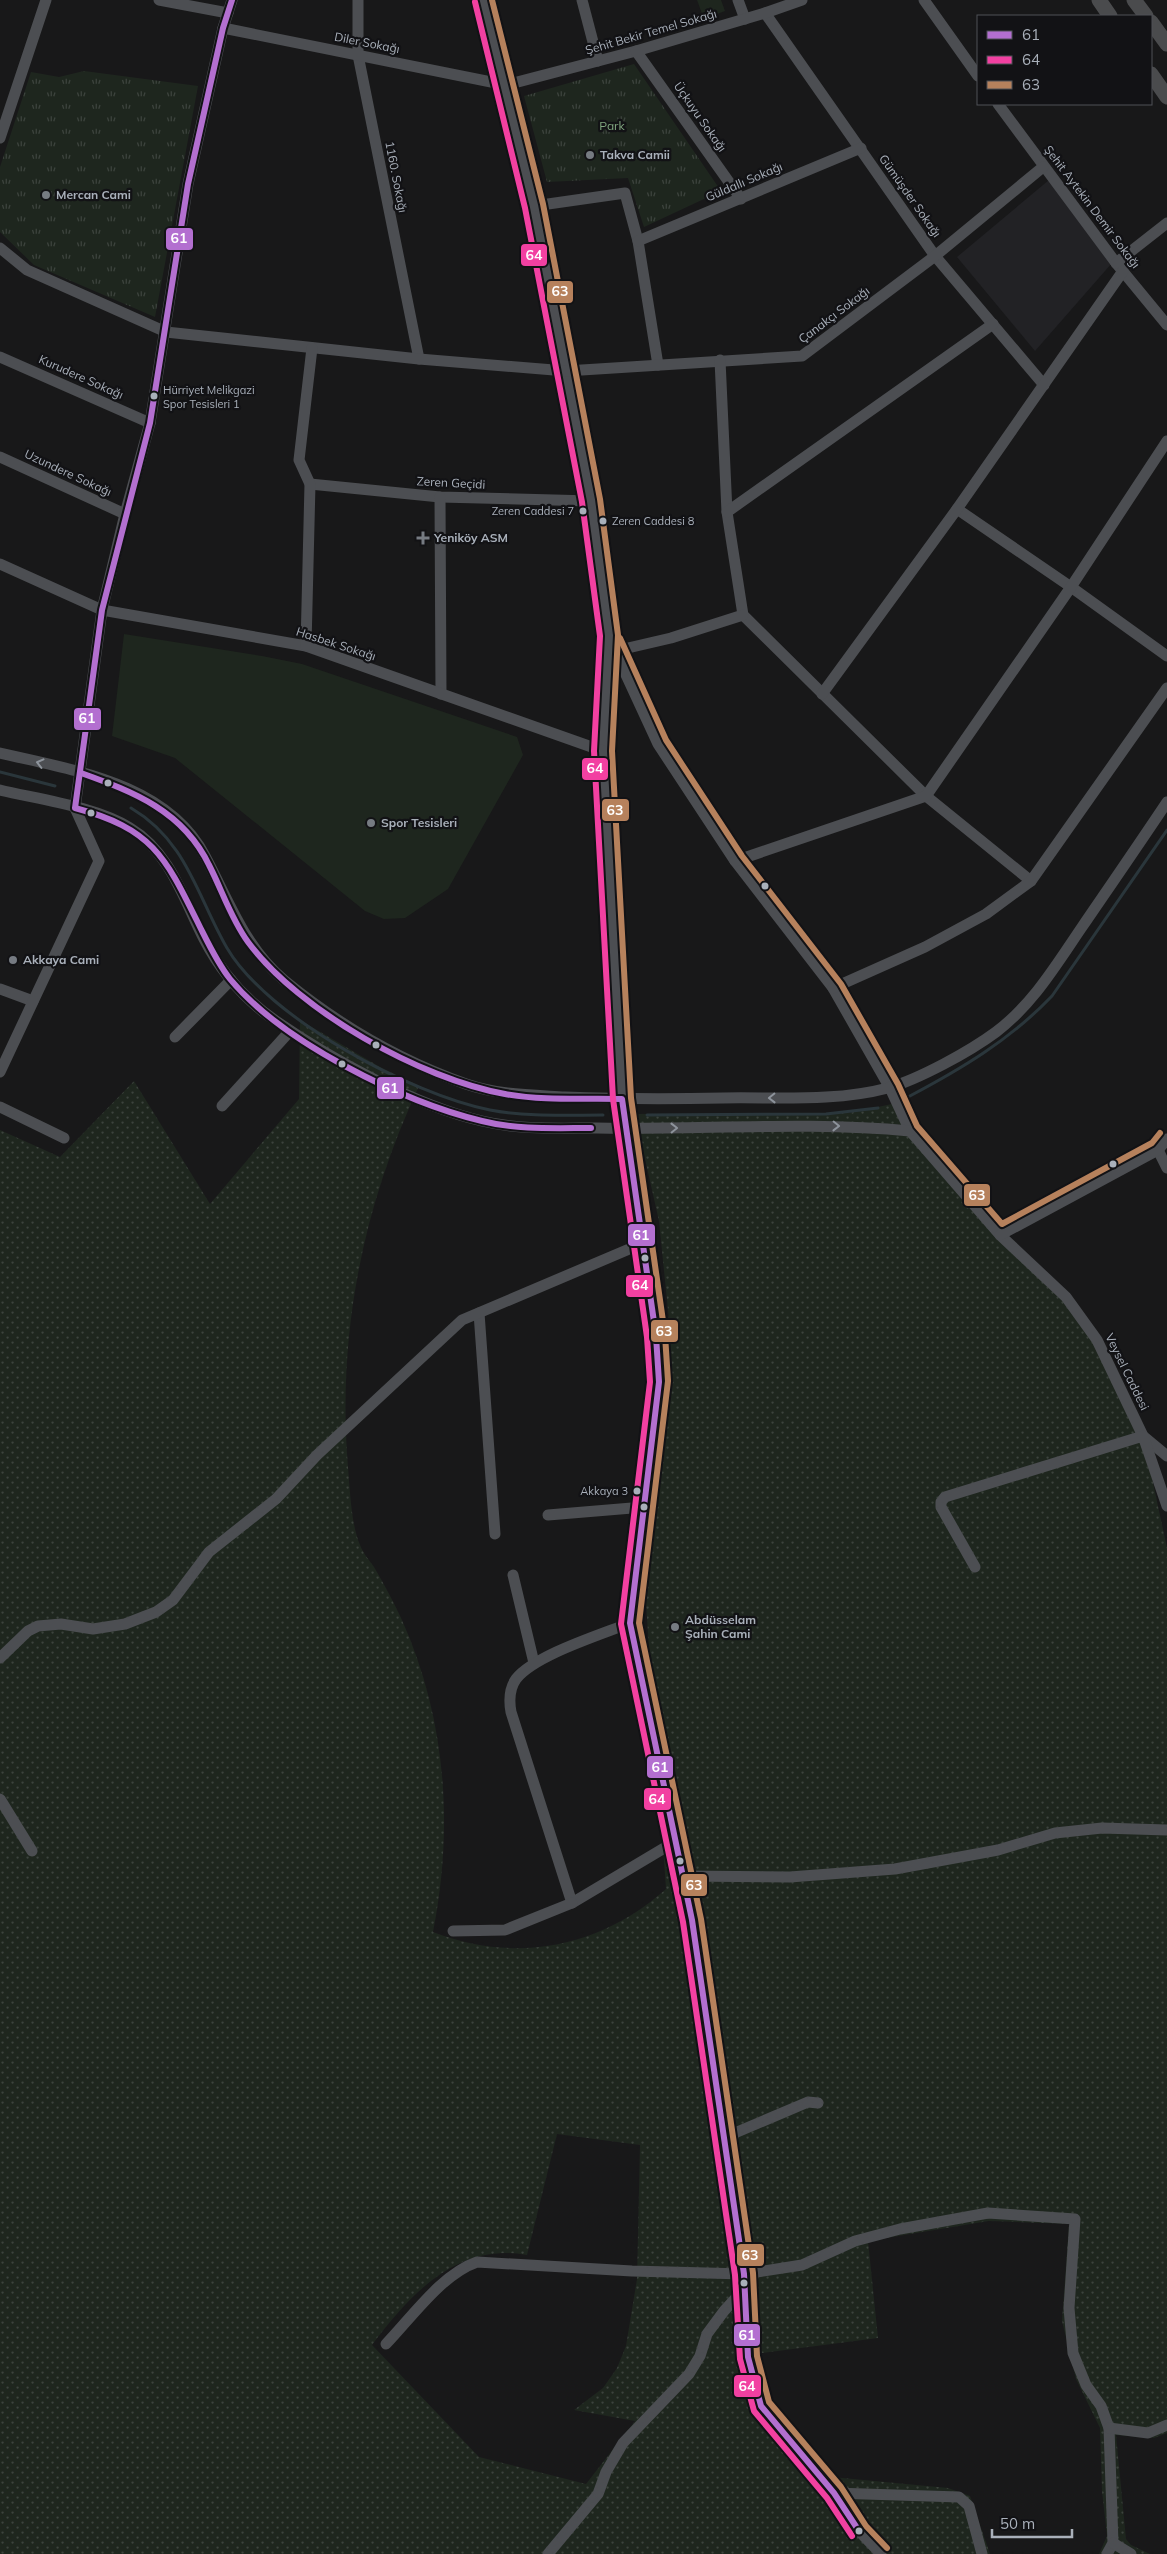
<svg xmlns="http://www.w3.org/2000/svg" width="1167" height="2554" font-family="Mulish,sans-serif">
	<defs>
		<pattern id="grass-dots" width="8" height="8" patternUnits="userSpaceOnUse" patternTransform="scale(1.25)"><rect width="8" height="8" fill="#1e261e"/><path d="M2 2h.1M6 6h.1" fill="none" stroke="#3c433d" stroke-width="1.8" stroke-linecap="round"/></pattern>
		<pattern id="park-tufts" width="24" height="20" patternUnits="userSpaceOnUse" patternTransform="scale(1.25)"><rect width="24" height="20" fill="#1e261e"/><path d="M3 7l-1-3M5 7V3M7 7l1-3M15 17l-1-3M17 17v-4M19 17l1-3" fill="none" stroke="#3c433d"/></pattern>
	</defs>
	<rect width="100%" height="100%" fill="#181819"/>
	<!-- built -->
	<polygon fill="#222225" points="1049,180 1112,263 1035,351 957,257"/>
	<!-- grass -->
	<path fill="url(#grass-dots)" fill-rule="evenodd" d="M300,1020L380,1067L419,1086C363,1206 337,1334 348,1467C350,1490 351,1524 360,1545C363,1553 369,1560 374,1567C384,1584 393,1601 401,1618C446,1717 454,1826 433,1932C515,1964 600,1948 666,1889L643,1561L657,1499L666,1436L670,1330L659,1221L643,1150L633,1114L849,1113L892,1104L906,1131L1073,1304L1143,1436L1167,1548V2433L1154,2438L1116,2435L1126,2539L1131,2545L1150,2554H1099L1107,2536L1102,2491L1100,2428L1076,2379L1062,2321L1069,2224L989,2221L868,2241L878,2338L755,2354C756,2400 801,2447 832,2477L948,2488L970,2496L990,2554H0V1130L60,1157L134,1081L210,1204L299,1099ZM557,2134L640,2145L637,2279L626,2346L617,2368L603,2388L574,2410L635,2421L586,2484L479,2457L372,2345C410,2294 458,2242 527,2255Z"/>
	<!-- park -->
	<g fill="url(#park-tufts)">
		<polygon points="634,64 721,191 644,227 628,178 547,182 524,96"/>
		<polygon points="84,71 198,86 155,317 34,265 0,232 0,167 31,72 59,77"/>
	</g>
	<!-- pitch -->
	<g fill="#1e261e">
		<polygon points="697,0 721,0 725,11 704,19"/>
		<polygon points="124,634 262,656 302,664 517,737 523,755 448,889 405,918 384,919 365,911 175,758 112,736"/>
	</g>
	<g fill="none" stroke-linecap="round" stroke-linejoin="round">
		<!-- stream -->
		<g stroke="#2a363b" stroke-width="3">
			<polyline points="0,772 55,786"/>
			<path d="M131,808C187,841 197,896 227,948C268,1018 412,1095 490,1110C527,1117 565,1115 603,1115"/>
			<path d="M908,1097C961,1069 1010,1040 1052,996L1167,830"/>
			<polyline points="647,1115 826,1114 878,1108"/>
		</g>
		<!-- minor -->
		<g stroke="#4c4e52" stroke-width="11">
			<polyline points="159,0 228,13"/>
			<polyline points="358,0 358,55 419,359"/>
			<polyline points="483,0 534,206 591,501 609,636 603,751 622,1099 656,1336 659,1382 630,1623 692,1920 744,2274 748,2357 761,2406 834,2493 859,2531 881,2554"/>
			<polyline points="582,0 598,61"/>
			<polyline points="738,0 745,19"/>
			<polyline points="924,0 978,76"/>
			<polyline points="765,13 935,256 1044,385"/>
			<polyline points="223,28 506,85 636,51 765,13 802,0"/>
			<polyline points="636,51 741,199"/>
			<polyline points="998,104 1116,263 1167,325"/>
			<polyline points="0,138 46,0"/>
			<polyline points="534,206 625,193 638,241 658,365"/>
			<polyline points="638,241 861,148"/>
			<polyline points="0,248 27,270 166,332 419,359 566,371 802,356 935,256 1043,167"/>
			<polyline points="1116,263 1167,223"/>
			<polyline points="0,357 150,423"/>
			<polyline points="720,360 727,512 743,615 926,796 1031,881"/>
			<polyline points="0,457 125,514"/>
			<polyline points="310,484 440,497 591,501"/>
			<polyline points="440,497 441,694"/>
			<polyline points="957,509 1071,587 1167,656"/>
			<polyline points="727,512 993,324"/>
			<polyline points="0,564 102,610 306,646 603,751"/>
			<polyline points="609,638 658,744 735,861 833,988 890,1088 910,1131 1000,1235 1066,1297 1097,1340 1143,1436 1167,1456"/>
			<polyline points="306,646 310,484 299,460 312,348"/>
			<polyline points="615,651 671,638 743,615"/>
			<polyline points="822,694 957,509 1123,271"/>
			<path d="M0,753C72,770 167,783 205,856C229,901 245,948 285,981C339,1025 401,1061 466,1084C498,1095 531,1095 565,1097C618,1099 670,1099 723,1098C777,1097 835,1102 888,1088C919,1079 969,1052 996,1032C1033,1004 1056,965 1082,927C1110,886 1139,844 1167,802"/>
			<path d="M0,790C38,799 97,807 130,828C170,852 184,900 204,939C221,972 245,1000 276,1021C331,1059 416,1106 482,1121C519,1130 558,1128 596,1128C701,1130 805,1121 910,1131"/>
			<polyline points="75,808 102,610 125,514 150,423 188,184 223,28 232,0"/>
			<polyline points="735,861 926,796 1071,587 1167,441"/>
			<polyline points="833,988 925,947 986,914 1031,881 1167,688"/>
			<polyline points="0,989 33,1001"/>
			<polyline points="175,1037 231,980"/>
			<polyline points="0,1072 99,861 75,808"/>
			<polyline points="222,1106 290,1031"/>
			<polyline points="0,1107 64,1138"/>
			<polyline points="1158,1150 1167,1168"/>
			<polyline points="1000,1235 1158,1150 1167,1139"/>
			<polyline points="479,1313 495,1534"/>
			<polyline points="548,1515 644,1507"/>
			<polyline points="975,1567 941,1507 941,1502 945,1497 1143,1436 1167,1506"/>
			<polyline points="513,1575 534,1663"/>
			<path d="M630,1623C600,1635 535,1655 516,1679C509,1689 509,1701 511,1712L572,1903L676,1841"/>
			<polyline points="0,1658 28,1631 38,1626 61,1624 93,1629 125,1624 156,1612 173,1600 209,1552 276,1499 317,1455 462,1320 641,1244"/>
			<polyline points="0,1799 32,1851"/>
			<polyline points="683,1876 790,1877 895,1869 998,1850 1055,1833 1102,1828 1167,1830"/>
			<polyline points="453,1931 505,1930 572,1903"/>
			<polyline points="723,2138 808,2102 818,2103"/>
			<path d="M386,2344C412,2317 442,2274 477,2262L632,2271L744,2274L802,2265L855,2241L900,2229L988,2213L1075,2219L1069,2308L1073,2353L1086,2385L1101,2406L1109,2428L1113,2543L1107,2554"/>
			<polyline points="1109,2428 1148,2433 1167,2425"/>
			<polyline points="834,2493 959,2497 969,2506 982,2554"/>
			<polyline points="1113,2543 1131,2554"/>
			<polyline points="548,2554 598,2494 606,2472 623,2443 689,2374 700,2356 707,2334 724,2311 744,2289"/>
		</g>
		<!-- major -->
		<g stroke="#4a4b4d" stroke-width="15">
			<polyline points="1099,0 1110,16"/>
			<polyline points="1134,0 1146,16"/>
			<polyline points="1151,22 1167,44"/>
			<polyline points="1151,74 1167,97"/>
		</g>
		<!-- bus-1 casing -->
		<g stroke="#121215" stroke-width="10">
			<g id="bus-1">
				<path d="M232,0L223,28L188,184L150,423L102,610L75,808C154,829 166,858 200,927C209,945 218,964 230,979C282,1042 403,1102 482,1121C517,1130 555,1128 591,1128"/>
				<path d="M81,773C134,792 183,811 209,865C222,890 231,919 248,942C299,1011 421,1079 505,1094C543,1101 583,1098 622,1099L656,1336L659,1382L630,1623L692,1920L744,2274L748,2357L761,2406L834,2493L859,2531"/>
			</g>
		</g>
		<!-- bus-2 casing -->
		<g stroke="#121215" stroke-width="10">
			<polyline id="bus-2" points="475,2 525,208 582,502 600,636 594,751 613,1099 647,1337 650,1382 621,1624 683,1922 735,2275 740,2359 754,2411 827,2498 852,2536"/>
		</g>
		<!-- bus-3 casing -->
		<g stroke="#121215" stroke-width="10">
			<g id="bus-3">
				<polyline points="492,0 543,204 600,499 618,635 612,751 631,1098 665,1335 668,1381 639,1623 701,1919 753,2273 757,2356 769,2402 841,2487 866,2526 887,2548"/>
				<polyline points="620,638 666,740 742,856 841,984 898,1084 917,1126 1002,1224 1152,1143 1160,1133"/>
			</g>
		</g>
		<!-- bus-1 -->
		<use href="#bus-1" stroke="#b36fd0" stroke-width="6"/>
		<!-- bus-2 -->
		<use href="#bus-2" stroke="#f240a1" stroke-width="6"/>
		<!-- bus-3 -->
		<use href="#bus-3" stroke="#b6815c" stroke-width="6"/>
	</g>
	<!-- one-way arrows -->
	<defs><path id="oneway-chevron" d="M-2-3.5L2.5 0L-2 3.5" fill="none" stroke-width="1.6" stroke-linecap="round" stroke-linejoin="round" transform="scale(1.25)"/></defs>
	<g stroke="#8d939b">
		<use href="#oneway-chevron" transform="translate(40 763) rotate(-166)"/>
		<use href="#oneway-chevron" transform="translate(772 1098) rotate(179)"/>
		<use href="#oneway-chevron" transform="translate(836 1126) rotate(1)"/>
		<use href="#oneway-chevron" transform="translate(674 1128) rotate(-1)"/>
	</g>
	<!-- markers -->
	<g fill="#767b82" stroke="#121215" stroke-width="2">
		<circle cx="590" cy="155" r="5"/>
		<circle cx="46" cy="195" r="5"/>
		<path d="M420.5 530.5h5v5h5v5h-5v5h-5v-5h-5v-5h5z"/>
		<circle cx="371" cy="823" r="5"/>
		<circle cx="13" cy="960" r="5"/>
		<circle cx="675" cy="1627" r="5"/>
	</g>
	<g fill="#a9b0ba" stroke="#121215" stroke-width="2">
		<circle cx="154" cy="396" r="4.5"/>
		<circle cx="583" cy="511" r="4.5"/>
		<circle cx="603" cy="521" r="4.5"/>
		<circle cx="108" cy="783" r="4.5"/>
		<circle cx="91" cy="813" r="4.5"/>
		<circle cx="765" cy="886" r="4.5"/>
		<circle cx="376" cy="1045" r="4.5"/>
		<circle cx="342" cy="1064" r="4.5"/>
		<circle cx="1113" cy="1164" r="4.5"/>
		<circle cx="645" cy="1258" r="4.5"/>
		<circle cx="637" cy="1491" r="4.5"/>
		<circle cx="644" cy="1507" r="4.5"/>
		<circle cx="680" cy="1861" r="4.5"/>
		<circle cx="744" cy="2283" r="4.5"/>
		<circle cx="859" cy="2531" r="4.5"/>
	</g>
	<g text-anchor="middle" stroke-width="4.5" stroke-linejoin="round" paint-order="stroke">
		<!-- bus labels -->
		<g font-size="11" fill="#a9b0ba" stroke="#121215" text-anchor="start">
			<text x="163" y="394">Hürriyet Melikgazi<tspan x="163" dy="14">Spor Tesisleri 1</tspan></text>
			<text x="574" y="515" text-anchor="end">Zeren Caddesi 7</text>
			<text x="612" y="525">Zeren Caddesi 8</text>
			<text x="628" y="1495" text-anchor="end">Akkaya 3</text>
		</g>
		<!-- street labels -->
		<g font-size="12" fill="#a9b0ba" stroke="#121215">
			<text transform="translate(651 32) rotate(-16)" y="4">Şehit Bekir Temel Sokağı</text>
			<text transform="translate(367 43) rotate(11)" y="4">Diler Sokağı</text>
			<text transform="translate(700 117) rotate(55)" y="4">Üçkuyu Sokağı</text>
			<text transform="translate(396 177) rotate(79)" y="4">1160. Sokağı</text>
			<text transform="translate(744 182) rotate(-23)" y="4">Güldallı Sokağı</text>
			<text transform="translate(910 196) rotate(55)" y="4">Gümüşder Sokağı</text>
			<text transform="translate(1092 207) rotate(53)" y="4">Şehit Aytekin Demir Sokağı</text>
			<text transform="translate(834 315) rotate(-37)" y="4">Çanakçı Sokağı</text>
			<text transform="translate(81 377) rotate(24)" y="4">Kurudere Sokağı</text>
			<text transform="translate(68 473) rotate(25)" y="4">Uzundere Sokağı</text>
			<text transform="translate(451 483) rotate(3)" y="4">Zeren Geçidi</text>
			<text transform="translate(336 644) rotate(18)" y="4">Hasbek Sokağı</text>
			<text transform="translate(1127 1372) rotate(64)" y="4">Veysel Caddesi</text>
		</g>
		<!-- park labels -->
		<g font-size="12" fill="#81a67f" stroke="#121215">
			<text x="612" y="130">Park</text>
		</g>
		<!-- poi labels -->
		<g font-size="12" font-weight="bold" fill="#a9b0ba" stroke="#121215" text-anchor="start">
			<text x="600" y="159">Takva Camii</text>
			<text x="56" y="199">Mercan Cami</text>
			<text x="434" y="542">Yeniköy ASM</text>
			<text x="381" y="827">Spor Tesisleri</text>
			<text x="23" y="964">Akkaya Cami</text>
			<text x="685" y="1624">Abdüsselam<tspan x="685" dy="14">Şahin Cami</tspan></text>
		</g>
	</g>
	<g stroke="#121215" stroke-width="2">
		<rect x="165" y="227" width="29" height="24" rx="5" fill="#b36fd0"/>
		<rect x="520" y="243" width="28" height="24" rx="5" fill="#f240a1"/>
		<rect x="546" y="280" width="28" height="24" rx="5" fill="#b6815c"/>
		<rect x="73" y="707" width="29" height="24" rx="5" fill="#b36fd0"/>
		<rect x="581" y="757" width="28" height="24" rx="5" fill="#f240a1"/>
		<rect x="601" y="798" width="29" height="24" rx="5" fill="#b6815c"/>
		<rect x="376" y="1076" width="29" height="24" rx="5" fill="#b36fd0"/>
		<rect x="963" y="1183" width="28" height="24" rx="5" fill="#b6815c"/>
		<rect x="627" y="1223" width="29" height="24" rx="5" fill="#b36fd0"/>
		<rect x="625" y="1274" width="29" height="24" rx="5" fill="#f240a1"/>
		<rect x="650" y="1319" width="29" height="24" rx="5" fill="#b6815c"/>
		<rect x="646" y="1755" width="28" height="24" rx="5" fill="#b36fd0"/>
		<rect x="643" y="1787" width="29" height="24" rx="5" fill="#f240a1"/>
		<rect x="680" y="1873" width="28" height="24" rx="5" fill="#b6815c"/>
		<rect x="736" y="2243" width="29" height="24" rx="5" fill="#b6815c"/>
		<rect x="733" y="2323" width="28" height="24" rx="5" fill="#b36fd0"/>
		<rect x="733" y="2374" width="29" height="24" rx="5" fill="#f240a1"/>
	</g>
	<g font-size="14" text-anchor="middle" font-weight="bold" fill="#fff">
		<text x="179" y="243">61</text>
		<text x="534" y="260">64</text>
		<text x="560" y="296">63</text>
		<text x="87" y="723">61</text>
		<text x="595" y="773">64</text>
		<text x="615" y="815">63</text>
		<text x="390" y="1093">61</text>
		<text x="977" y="1200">63</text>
		<text x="641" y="1240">61</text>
		<text x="640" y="1290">64</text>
		<text x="664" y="1336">63</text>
		<text x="660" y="1772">61</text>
		<text x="657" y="1804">64</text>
		<text x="694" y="1890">63</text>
		<text x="750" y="2260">63</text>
		<text x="747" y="2340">61</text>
		<text x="747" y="2391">64</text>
	</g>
	<!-- legend -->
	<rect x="977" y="15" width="175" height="90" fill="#121215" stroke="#4e5157"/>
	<rect x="987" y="31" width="25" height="8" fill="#b36fd0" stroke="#4e5157"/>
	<text x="1022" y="40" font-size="15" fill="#a9b0ba">61</text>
	<rect x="987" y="56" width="25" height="8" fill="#f240a1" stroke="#4e5157"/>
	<text x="1022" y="65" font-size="15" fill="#a9b0ba">64</text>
	<rect x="987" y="81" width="25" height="8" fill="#b6815c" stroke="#4e5157"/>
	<text x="1022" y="90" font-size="15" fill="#a9b0ba">63</text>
	<!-- scale -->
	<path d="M992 2529v8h80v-8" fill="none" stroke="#a9b0ba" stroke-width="2.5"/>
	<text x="1000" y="2529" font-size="15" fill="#a9b0ba" stroke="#121215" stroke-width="4" paint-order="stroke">50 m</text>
</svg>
